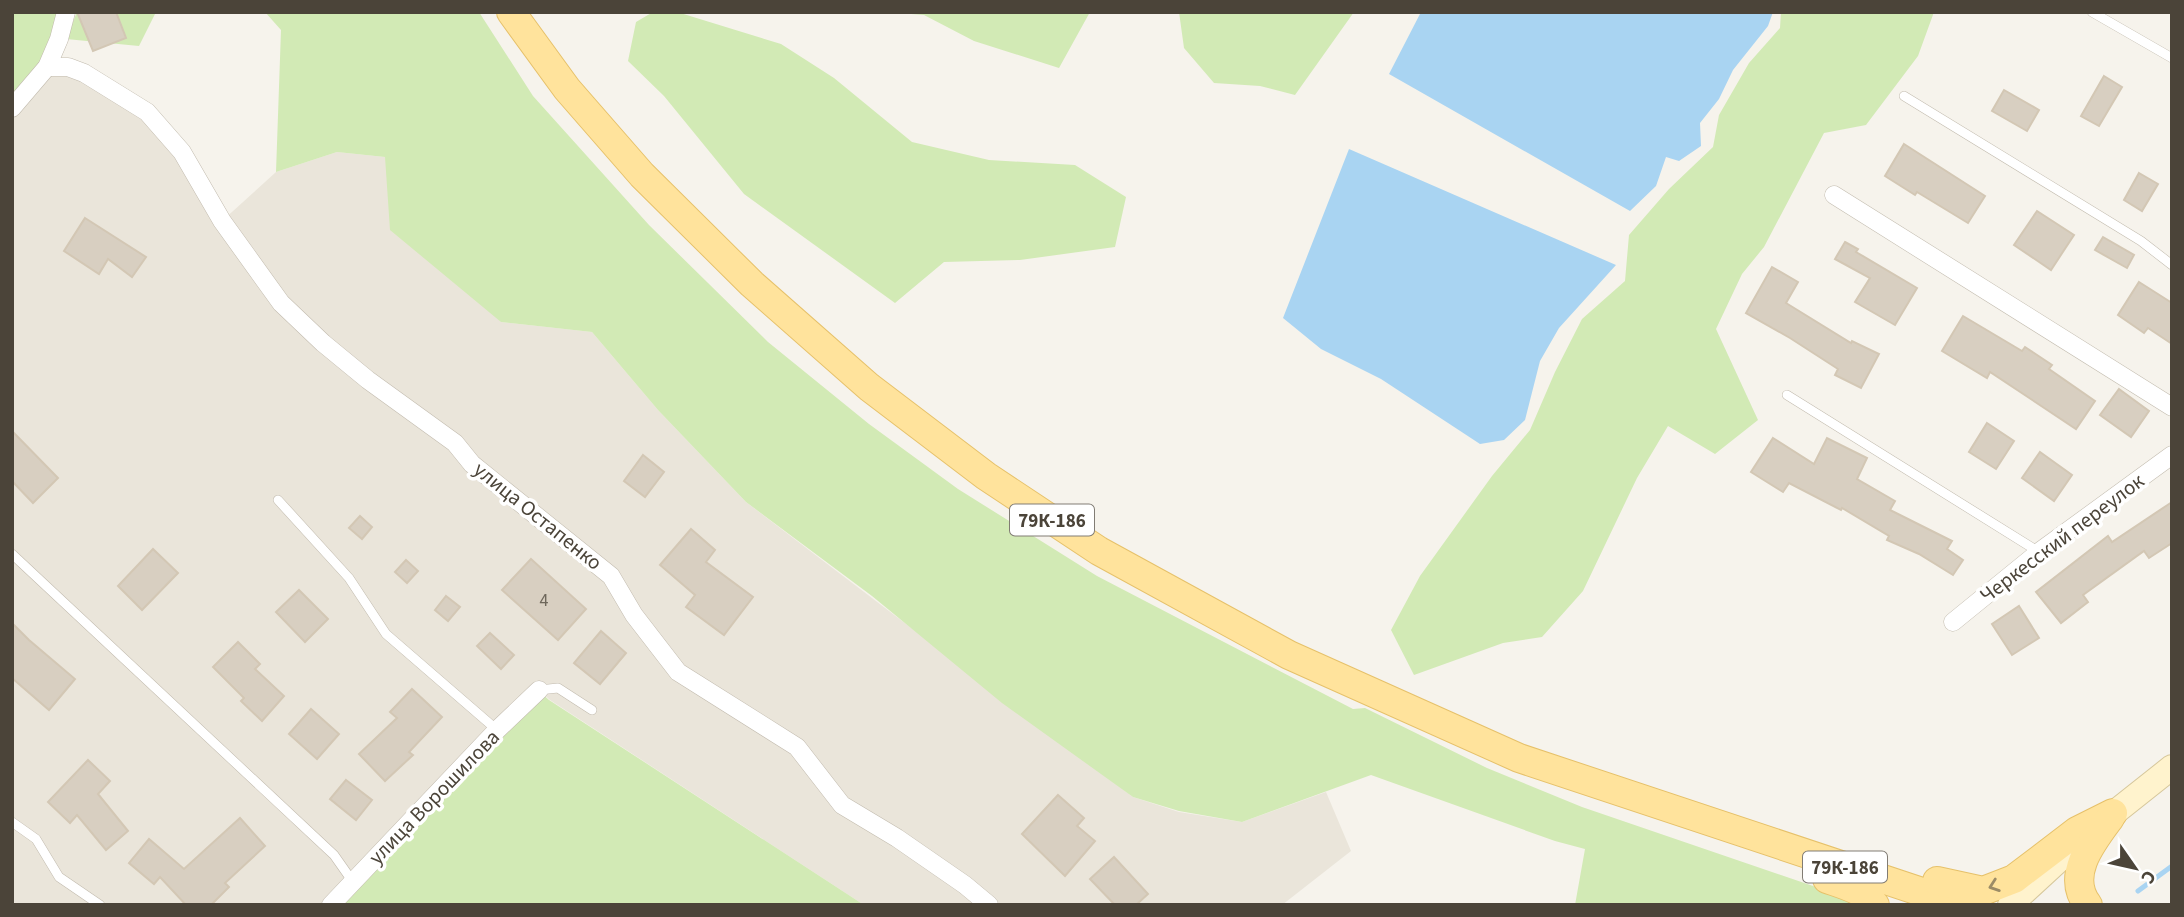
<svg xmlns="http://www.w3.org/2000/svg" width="2184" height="917" font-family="'Source Sans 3',sans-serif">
	<rect width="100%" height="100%" fill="#f6f3ec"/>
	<!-- residential -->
	<polygon fill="#eae5da" points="47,67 68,67 147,112 222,221 276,172 337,152 385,157 501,322 592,332 658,410 746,502 1133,797 1179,812 1242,822 1326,792 1351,851 1282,905 864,905 550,700 539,690 331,905 12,905 12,108"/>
	<!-- green -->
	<g fill="#d2eab5">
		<polygon points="12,12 66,12 59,39 12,108"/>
		<polygon points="77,12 156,12 139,46 66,39"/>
		<polygon points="265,12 479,12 533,96 649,225 768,342 869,424 958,489 1097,576 1353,709 1365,708 1487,768 1582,807 1851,899 1851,905 1575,905 1585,849 1555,841 1371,775 1242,822 1179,811 1133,797 1002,703 872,596 746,502 658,410 592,332 501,322 390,230 385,157 337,152 276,172 281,30"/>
		<polygon points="653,12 677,12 781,44 834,78 912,142 989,160 1075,165 1126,197 1115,247 1020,260 944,262 895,303 744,194 664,96 628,61 636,22"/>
		<polygon points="886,12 1090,12 1059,68 974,41 924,15"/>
		<polygon points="1179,12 1354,12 1295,95 1260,86 1214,83 1184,48"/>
		<polygon points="1781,12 1934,12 1918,56 1866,125 1824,133 1764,247 1742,274 1716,329 1758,420 1715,454 1668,426 1637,478 1583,591 1542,637 1503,643 1414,675 1391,630 1420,576 1492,476 1530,430 1555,372 1582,319 1625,281 1629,235 1669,189 1713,147 1719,115 1749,63 1780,28"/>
		<polygon points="539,691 549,700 864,905 339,905"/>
	</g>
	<!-- water -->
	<g fill="#a9d4f2">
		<polygon points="1421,12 1773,12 1768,26 1733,70 1719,99 1700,123 1701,146 1679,161 1666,157 1656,186 1630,211 1389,74"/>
		<polygon points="1349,149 1616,265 1559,328 1540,361 1525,420 1504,440 1480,444 1381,379 1321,349 1283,318"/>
	</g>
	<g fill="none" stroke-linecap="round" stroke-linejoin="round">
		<!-- stream -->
		<polyline stroke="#a9d4f2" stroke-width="5" points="2138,891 2172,866"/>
	</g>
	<!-- building -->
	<g fill="#d8cfc1" stroke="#d3c7b4" stroke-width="2">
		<polygon points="77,12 116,12 126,38 93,51"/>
		<polygon points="2104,76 2122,87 2099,126 2081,116"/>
		<polygon points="2004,90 2039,110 2027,131 1992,111"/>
		<polygon points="1904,144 1985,196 1968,223 1917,192 1915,195 1885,176"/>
		<polygon points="2139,173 2158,184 2142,211 2124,200"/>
		<polygon points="2037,211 2074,235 2051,270 2014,245"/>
		<polygon points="85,218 146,257 132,277 108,259 99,274 64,251"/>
		<polygon points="2103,237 2134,255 2127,268 2095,250"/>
		<polygon points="1845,242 1858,249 1856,252 1917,288 1895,325 1855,302 1870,278 1835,259"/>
		<polygon points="1772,267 1798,282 1786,303 1851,343 1852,341 1879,354 1861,388 1835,375 1838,369 1790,338 1746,313"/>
		<polygon points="2139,282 2172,303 2172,344 2148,328 2144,333 2118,315"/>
		<polygon points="1963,316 2022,351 2025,347 2052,365 2049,369 2095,401 2076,429 1990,372 1987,378 1942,351"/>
		<polygon points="2119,389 2149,411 2131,437 2100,415"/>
		<polygon points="1987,423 2014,441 1996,469 1969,452"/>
		<polygon points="12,431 58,478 33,503 12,481"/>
		<polygon points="1773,438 1814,464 1827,438 1867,458 1857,479 1895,501 1890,510 1952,541 1947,549 1963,560 1953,575 1919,554 1887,540 1889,536 1842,508 1841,510 1789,483 1783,492 1751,472"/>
		<polygon points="2040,452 2072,475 2054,501 2022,478"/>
		<polygon points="643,455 664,472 645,497 624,481"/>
		<polygon points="2172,502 2172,543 2149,558 2144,551 2083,595 2088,602 2061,623 2036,592 2108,536 2112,542"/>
		<polygon points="360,516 372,527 362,539 349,528"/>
		<polygon points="691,529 715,550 706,562 753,597 724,635 686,607 695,595 660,565"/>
		<polygon points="153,549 178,573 142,610 118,586"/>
		<polygon points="531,559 586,609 558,640 502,590"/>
		<polygon points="406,560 418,571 407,583 395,572"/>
		<polygon points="299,590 328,619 305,642 276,612"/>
		<polygon points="446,596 460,607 448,621 435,610"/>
		<polygon points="2019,606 2039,638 2012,655 1992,624"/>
		<polygon points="12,623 29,640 75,679 49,710 12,678"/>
		<polygon points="601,631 626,653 600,684 574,663"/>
		<polygon points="490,633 514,655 501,669 477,646"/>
		<polygon points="238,642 260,664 255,669 284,696 262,721 241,701 244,698 213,667"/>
		<polygon points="412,689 442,717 409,752 413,755 385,781 359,754 397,718 390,712"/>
		<polygon points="311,709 339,734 317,759 289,734"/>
		<polygon points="88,760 110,781 98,794 128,831 106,850 77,815 70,823 48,802"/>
		<polygon points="346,780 372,800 356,820 330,799"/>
		<polygon points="1058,795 1084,818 1077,826 1095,841 1065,876 1022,834"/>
		<polygon points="240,818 265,846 225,883 229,887 211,905 186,905 160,877 154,884 129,863 149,839 184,869"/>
		<polygon points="1114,857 1148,894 1136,905 1115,905 1090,879"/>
	</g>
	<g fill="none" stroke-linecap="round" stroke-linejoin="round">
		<!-- lane casing -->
		<g stroke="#c2bbae" stroke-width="10">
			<g id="lane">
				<polyline points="2092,12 2172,58"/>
				<polyline points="1904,96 2141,241 2172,265"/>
				<polyline points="1787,395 2039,552"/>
				<polyline points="278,500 349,578 386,634 497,730"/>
				<polyline points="12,554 334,855 353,882"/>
				<polyline points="539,690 558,688 592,710"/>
				<polyline points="12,822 36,839 59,877 100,905"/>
			</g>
		</g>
		<!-- street casing -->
		<g stroke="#c2bbae" stroke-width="19">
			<g id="street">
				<polyline points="47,67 68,67 84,73 147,112 182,152 222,221 281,303 323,343 368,380 455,443 472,464 611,576 634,615 678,672 797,747 842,805 897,838 965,885 989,905"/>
				<polyline points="12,108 47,67 59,39 66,12"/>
				<polyline points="1834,195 2172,407"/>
				<polyline points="1953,622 2039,552 2172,455"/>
				<polyline points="331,905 497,730 539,690"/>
			</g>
		</g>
		<!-- secondary casing -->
		<g stroke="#d6c79b" stroke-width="26">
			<g id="secondary">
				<polyline points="2099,825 2172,767"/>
				<polyline points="2010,905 2071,849"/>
			</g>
		</g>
		<!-- primary casing -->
		<g stroke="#e6c16a" stroke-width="30">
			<g id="primary">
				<polyline points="511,12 567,89 642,175 752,284 869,387 986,476 1099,551 1289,655 1519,758 1961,905"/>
				<path d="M1827,879C1844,885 1864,890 1875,905"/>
				<polyline points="1937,881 1983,891 2014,879 2077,831 2113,813"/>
				<path d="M2088,905C2065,876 2092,842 2110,818"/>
			</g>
		</g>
		<!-- lane -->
		<use href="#lane" stroke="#fff" stroke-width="9"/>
		<!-- street -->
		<use href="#street" stroke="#fff" stroke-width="18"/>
		<!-- secondary -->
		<use href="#secondary" stroke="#fff3cd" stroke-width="24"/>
		<!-- primary -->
		<use href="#primary" stroke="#ffe39c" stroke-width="28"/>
	</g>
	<!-- one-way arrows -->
	<defs><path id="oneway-chevron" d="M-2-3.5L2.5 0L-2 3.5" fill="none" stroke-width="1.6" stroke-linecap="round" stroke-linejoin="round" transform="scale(1.75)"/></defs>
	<use stroke="#9c8c66" href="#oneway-chevron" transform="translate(1994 886) rotate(161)"/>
	<g text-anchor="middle" stroke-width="7" stroke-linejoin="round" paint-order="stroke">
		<!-- number labels -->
		<g font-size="18" fill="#6e675b">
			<text x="544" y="606">4</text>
		</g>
		<!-- shield labels -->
		<g fill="#fff" stroke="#817c74" stroke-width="2">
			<rect x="1010" y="504.5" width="84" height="31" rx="5"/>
			<rect x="1803" y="851.5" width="84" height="31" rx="5"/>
		</g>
		<g font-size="19" font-weight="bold" fill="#4b4439">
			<text x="1052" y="527">79К-186</text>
			<text x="1845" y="874">79К-186</text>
		</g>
		<!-- street labels -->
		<g font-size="21" fill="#4b4439" stroke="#fff">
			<text transform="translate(538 516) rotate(39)" y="7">улица Остапенко</text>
			<text transform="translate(2062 538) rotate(-37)" y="7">Черкесский переулок</text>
			<text transform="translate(434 797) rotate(-46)" y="7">улица Ворошилова</text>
		</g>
	</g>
	<!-- border -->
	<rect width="2184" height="917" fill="none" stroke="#4b4439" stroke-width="28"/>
	<!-- north arrow -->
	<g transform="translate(2135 868) rotate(124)" stroke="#ffffff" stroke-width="5" paint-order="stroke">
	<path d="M0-5L12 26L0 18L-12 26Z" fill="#4b4439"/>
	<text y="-10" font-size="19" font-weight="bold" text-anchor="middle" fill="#4b4439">С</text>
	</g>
</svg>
